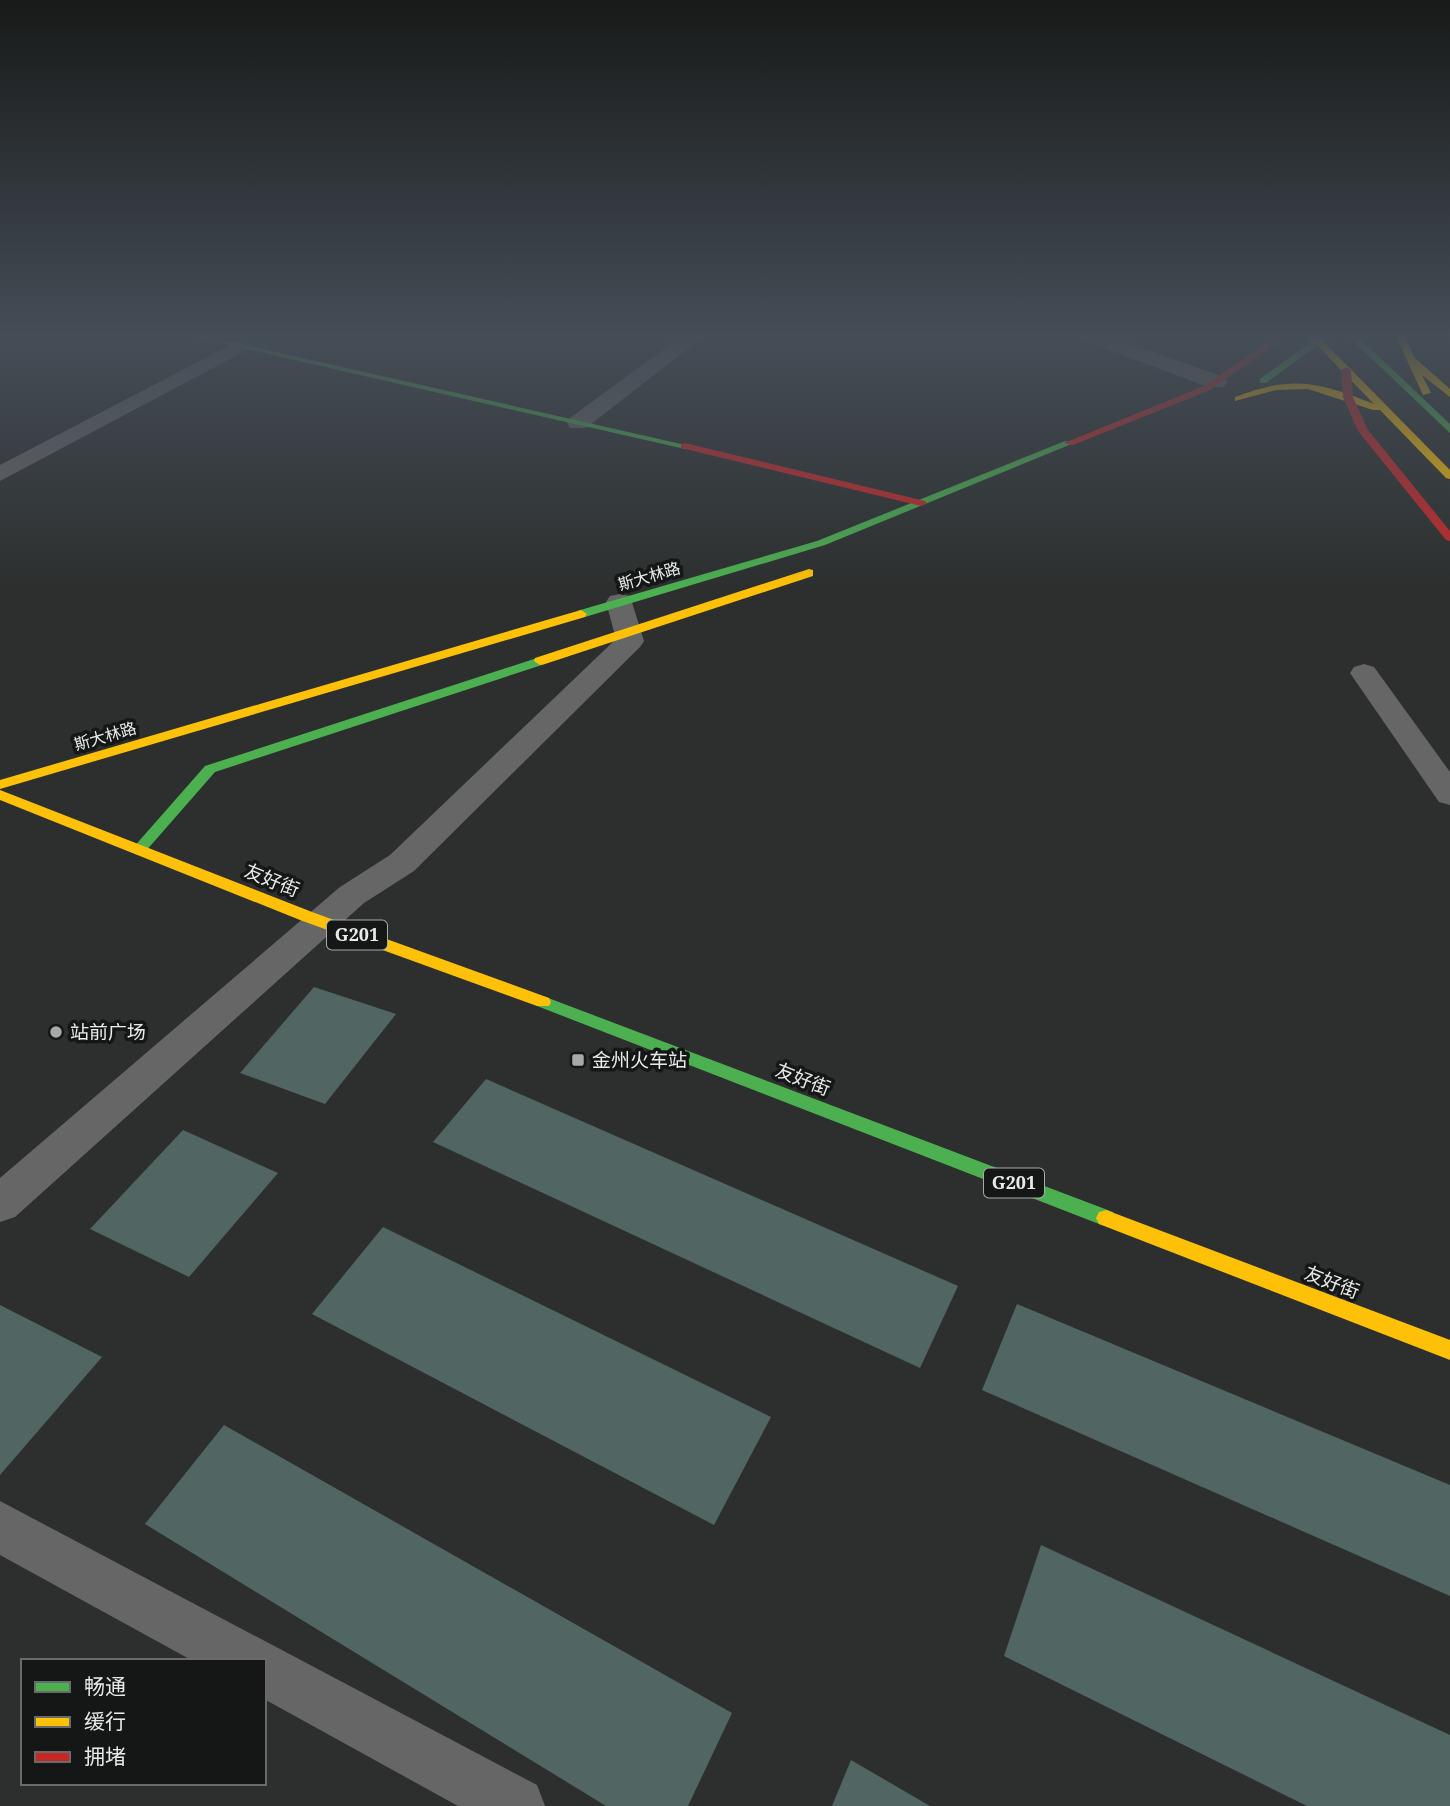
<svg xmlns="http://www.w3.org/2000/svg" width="1450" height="1806" font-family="'Noto Serif','Noto Sans SC',serif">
	<rect width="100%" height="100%" fill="#2c2f2e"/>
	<!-- building -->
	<g fill="#516562">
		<polygon points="314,987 396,1014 325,1104 240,1073"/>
		<polygon points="486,1079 958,1286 920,1368 433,1142"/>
		<polygon points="183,1130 278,1173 189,1277 90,1229"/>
		<polygon points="383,1227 771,1417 714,1525 312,1314"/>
		<polygon points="1017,1304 1450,1485 1450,1596 982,1390"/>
		<polygon points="0,1305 102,1357 0,1475"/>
		<polygon points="224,1425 732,1713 688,1806 606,1806 145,1524"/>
		<polygon points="1041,1545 1450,1735 1450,1806 1307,1806 1004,1656"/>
		<polygon points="851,1760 930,1806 832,1806"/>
	</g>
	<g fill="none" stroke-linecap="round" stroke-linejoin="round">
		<!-- street -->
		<g fill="#666" fill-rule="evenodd">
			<polygon points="681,336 704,336 586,428 570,428 567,423 570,418"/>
			<polygon points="1080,336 1109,336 1224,377 1227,382 1224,387 1208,387 1083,340"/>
			<polygon points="240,340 247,342 250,346 247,350 0,481 0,465"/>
			<polygon points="620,594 630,596 644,641 640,647 414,871 364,903 15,1217 0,1222 0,1178 340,887 390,855 616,639 606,602 610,596"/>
			<polygon points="1364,664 1374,667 1450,772 1450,805 1439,802 1350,673 1354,667"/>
			<polygon points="0,1501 537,1785 545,1806 458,1806 264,1699 264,1661 193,1661 0,1555"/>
		</g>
		<!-- fast -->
		<g fill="#4caf50" fill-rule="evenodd">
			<polygon points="189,336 206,336 690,446 685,449"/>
			<polygon points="1319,336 1330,336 1266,383 1260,383 1260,379"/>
			<polygon points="1348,336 1357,336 1450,424 1450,433"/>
			<polygon points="1065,441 1074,443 825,545 585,617 577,617 575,614 577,611 817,541"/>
			<polygon points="540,657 546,661 545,664 215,772 145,852 140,854 132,849 205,766"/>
			<polygon points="543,996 1113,1212 1116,1218 1113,1224 1106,1226 1099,1224 537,1006 535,1002 537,998"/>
		</g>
		<!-- slow -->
		<g fill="#ffc107" fill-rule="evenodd">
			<path d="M1308,336H1318L1450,470V479L1446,478L1380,410H1373L1308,389L1276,390L1235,401V397C1292,375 1318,382 1374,404Z"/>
			<polygon points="1396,336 1404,336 1415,358 1450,389 1450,397 1422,375 1431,393 1423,395"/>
			<polygon points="809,569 813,570 813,576 545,664 540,665 534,661 535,658"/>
			<polygon points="581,610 587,614 585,617 0,789 0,780"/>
			<polygon points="0,790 312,912 549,998 551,1002 549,1006 537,1006 300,920 0,800"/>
			<polygon points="1106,1210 1450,1340 1450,1360 1099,1224 1096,1218 1099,1212"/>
		</g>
		<!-- jam -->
		<g fill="#c62828" fill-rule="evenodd">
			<polygon points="1276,336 1287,336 1210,390 1073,445 1064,443 1204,386"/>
			<polygon points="1346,367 1351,370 1353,397 1368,430 1450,531 1450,541 1446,540 1358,431 1343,397 1341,370"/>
			<polygon points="685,443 925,501 927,503 921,506 681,448 681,444"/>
		</g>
	</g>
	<!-- sky -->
	<linearGradient id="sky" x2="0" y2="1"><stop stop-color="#181a19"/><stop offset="0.57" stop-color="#454d57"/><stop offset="1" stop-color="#454d57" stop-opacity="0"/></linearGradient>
	<rect width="1450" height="589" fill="url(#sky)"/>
	<!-- markers -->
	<g fill="#a5a9a8" stroke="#151717" stroke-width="2.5">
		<circle cx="56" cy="1032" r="7"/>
		<rect x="571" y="1053" width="14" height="14" rx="3.5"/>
	</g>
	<g text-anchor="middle" stroke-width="7" stroke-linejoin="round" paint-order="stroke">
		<!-- far-street labels -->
		<g font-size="16" fill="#e6eae9" stroke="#151717">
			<text transform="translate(649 576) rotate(-16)" y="6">斯大林路</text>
			<text transform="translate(105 736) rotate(-16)" y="6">斯大林路</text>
		</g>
		<!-- shield labels -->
		<g fill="#151717" stroke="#a7abaa" stroke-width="2">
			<rect x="327" y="920.5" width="60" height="29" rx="5"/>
			<rect x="984" y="1168.5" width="60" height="29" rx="5"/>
		</g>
		<g font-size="18" font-weight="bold" fill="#e6eae9">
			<text x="357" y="941">G201</text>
			<text x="1014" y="1189">G201</text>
		</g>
		<!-- street labels -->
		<g font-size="19" fill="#e6eae9" stroke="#151717">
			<text transform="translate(272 880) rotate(22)" y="7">友好街</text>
			<text transform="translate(803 1079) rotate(21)" y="7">友好街</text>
			<text transform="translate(1332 1282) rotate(21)" y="7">友好街</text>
		</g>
		<!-- poi labels -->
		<g font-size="19" fill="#e6eae9" stroke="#151717" text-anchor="start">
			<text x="70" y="1039">站前广场</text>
			<text x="592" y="1067">金州火车站</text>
		</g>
	</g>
	<!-- legend -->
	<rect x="21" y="1659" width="245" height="126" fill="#151717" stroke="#696b6b" stroke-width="2"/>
	<rect x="35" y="1682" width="35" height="10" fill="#4caf50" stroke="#696b6b" stroke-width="2"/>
	<text x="84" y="1694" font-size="21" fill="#e6eae9">畅通</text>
	<rect x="35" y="1717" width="35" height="10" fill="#ffc107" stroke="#696b6b" stroke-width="2"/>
	<text x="84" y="1729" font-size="21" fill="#e6eae9">缓行</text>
	<rect x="35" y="1752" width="35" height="10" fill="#c62828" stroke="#696b6b" stroke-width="2"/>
	<text x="84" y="1764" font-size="21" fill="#e6eae9">拥堵</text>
</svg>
